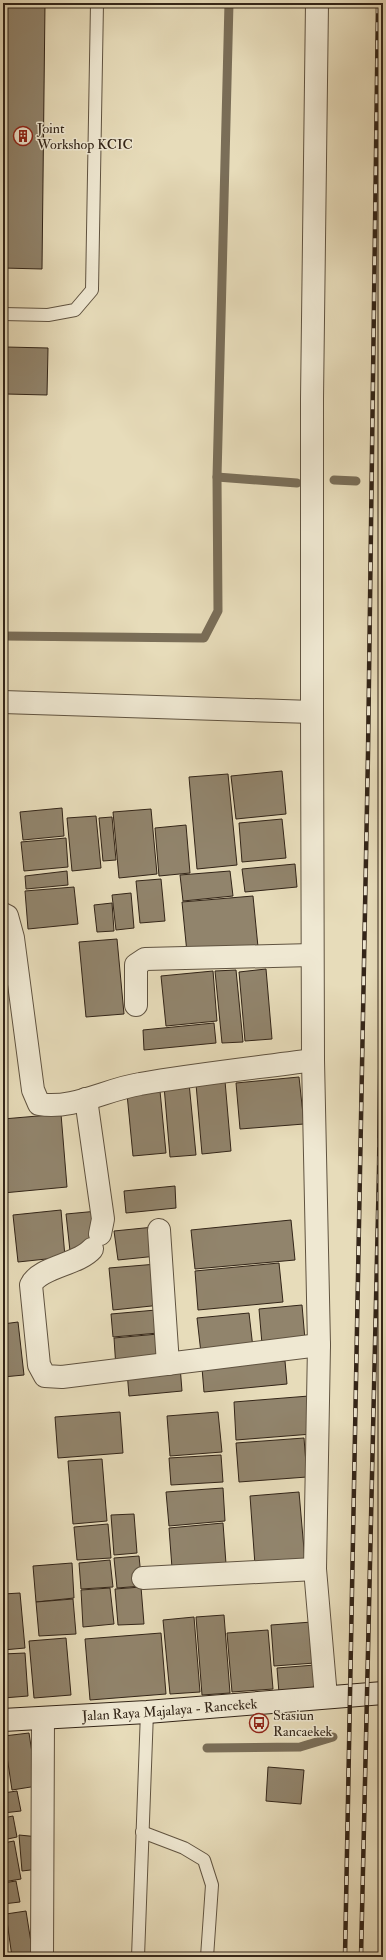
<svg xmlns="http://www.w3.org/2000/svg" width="386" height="1960" font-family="'IM FELL Double Pica',serif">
	<rect width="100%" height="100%" fill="#e7dcba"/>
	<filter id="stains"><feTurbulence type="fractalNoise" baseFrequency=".005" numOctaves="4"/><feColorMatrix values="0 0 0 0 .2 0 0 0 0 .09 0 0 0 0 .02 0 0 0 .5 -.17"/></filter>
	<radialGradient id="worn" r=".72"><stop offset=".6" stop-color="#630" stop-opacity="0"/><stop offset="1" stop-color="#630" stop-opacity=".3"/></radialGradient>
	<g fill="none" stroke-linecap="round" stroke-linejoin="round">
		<!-- stream -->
		<g stroke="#7a6e58" stroke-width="9">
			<polyline points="217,477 297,483"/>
			<polyline points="334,480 356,481"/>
			<polyline points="3,636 204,638 218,611 217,477 229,3"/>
			<polyline points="207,1748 300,1747 333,1737"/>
		</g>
	</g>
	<!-- building -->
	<g fill="#91846c" stroke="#332518">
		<polygon points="3,3 45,3 42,269 3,268"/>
		<polygon points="6,347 48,348 47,395 6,394"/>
		<polygon points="282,771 286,814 236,819 231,776"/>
		<polygon points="228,774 237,865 197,869 189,777"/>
		<polygon points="62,808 64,836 23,840 20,812"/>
		<polygon points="151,809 157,874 119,878 113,812"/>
		<polygon points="96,816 101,868 72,871 67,818"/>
		<polygon points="112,817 116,860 103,861 99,818"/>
		<polygon points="282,819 286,858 242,862 239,823"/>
		<polygon points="186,825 190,873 159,876 155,828"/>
		<polygon points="66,838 68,867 24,871 21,842"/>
		<polygon points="295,864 297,887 245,892 242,869"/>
		<polygon points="67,871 68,885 26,889 25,876"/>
		<polygon points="230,871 233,896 183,901 180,875"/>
		<polygon points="161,879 165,921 140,923 136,881"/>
		<polygon points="74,887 78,924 28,929 25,891"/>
		<polygon points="131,893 134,928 116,930 112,895"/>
		<polygon points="253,896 258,947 187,953 182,902"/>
		<polygon points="112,903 114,931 97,932 94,905"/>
		<polygon points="3,929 9,968 3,969"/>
		<polygon points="117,939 124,1014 86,1017 79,942"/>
		<polygon points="266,969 272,1039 245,1041 239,972"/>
		<polygon points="236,970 243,1042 222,1043 215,971"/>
		<polygon points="213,971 217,1021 166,1026 161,976"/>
		<polygon points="214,1023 216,1043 144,1050 143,1030"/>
		<polygon points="299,1077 304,1124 240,1129 236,1083"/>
		<polygon points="225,1081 231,1151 202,1154 196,1084"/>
		<polygon points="189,1083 196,1155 170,1157 164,1086"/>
		<polygon points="160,1091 166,1153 133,1156 127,1094"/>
		<polygon points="61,1114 67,1187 3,1193 3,1119"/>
		<polygon points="175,1186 176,1208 126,1213 124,1191"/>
		<polygon points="61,1210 65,1257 18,1262 13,1215"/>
		<polygon points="98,1211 101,1248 70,1251 66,1214"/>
		<polygon points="291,1220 295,1260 195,1269 191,1230"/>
		<polygon points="154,1227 157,1256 118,1260 114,1231"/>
		<polygon points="279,1263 283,1302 198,1310 195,1271"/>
		<polygon points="157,1264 161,1305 113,1310 109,1268"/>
		<polygon points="302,1305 305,1340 262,1344 259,1309"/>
		<polygon points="156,1310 158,1333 113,1337 111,1314"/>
		<polygon points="249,1313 253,1348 201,1353 197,1318"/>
		<polygon points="18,1322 24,1375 3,1377 3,1324"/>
		<polygon points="158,1334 162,1363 116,1368 114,1338"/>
		<polygon points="285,1361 287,1384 204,1392 202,1368"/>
		<polygon points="180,1366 182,1391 129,1396 127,1371"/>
		<polygon points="309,1396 312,1434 236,1440 234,1402"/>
		<polygon points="120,1412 123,1453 58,1458 55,1417"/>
		<polygon points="218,1412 222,1452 170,1456 167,1416"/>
		<polygon points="304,1438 307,1477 239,1482 236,1443"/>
		<polygon points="221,1455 223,1482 171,1485 169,1458"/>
		<polygon points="102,1459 107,1521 73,1524 68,1461"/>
		<polygon points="223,1488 225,1521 169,1526 166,1492"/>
		<polygon points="299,1492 305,1561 255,1565 250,1496"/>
		<polygon points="134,1514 137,1553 114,1555 111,1515"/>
		<polygon points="223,1523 226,1564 172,1568 169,1528"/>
		<polygon points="108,1524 111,1558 77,1560 74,1527"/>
		<polygon points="139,1556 142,1586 117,1588 114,1558"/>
		<polygon points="110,1560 113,1587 81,1589 79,1563"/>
		<polygon points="72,1563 74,1598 36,1602 33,1566"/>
		<polygon points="141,1587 144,1624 118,1625 115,1589"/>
		<polygon points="110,1588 114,1624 83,1627 81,1590"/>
		<polygon points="20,1593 25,1648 3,1650 3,1594"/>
		<polygon points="73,1599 76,1634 39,1636 36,1602"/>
		<polygon points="224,1615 230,1693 202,1695 196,1617"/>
		<polygon points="194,1617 200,1692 170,1694 163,1620"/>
		<polygon points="312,1622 315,1663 274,1666 271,1625"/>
		<polygon points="268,1630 273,1689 232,1692 227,1633"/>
		<polygon points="161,1633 166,1694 90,1700 85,1639"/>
		<polygon points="66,1638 71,1695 34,1698 29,1641"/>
		<polygon points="25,1653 28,1696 3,1698 3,1654"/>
		<polygon points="315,1665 317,1690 279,1693 277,1668"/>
		<polygon points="29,1733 37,1786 12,1790 4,1736"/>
		<polygon points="268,1767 304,1770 301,1804 266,1801"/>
		<polygon points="17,1791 21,1811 3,1813 3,1793"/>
		<polygon points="13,1816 17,1837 3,1840 3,1818"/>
		<polygon points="19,1835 39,1837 39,1869 22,1871"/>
		<polygon points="14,1841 21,1879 3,1882 3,1843"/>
		<polygon points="16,1881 20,1902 3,1904 3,1883"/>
		<polygon points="26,1911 33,1955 12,1957 6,1914"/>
		<polygon points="3,1934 6,1953 3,1954"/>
	</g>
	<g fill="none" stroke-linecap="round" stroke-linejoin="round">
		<!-- service casing -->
		<g stroke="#605340" stroke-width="14">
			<g id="service">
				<polyline points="3,314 48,315 75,310 92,290 97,3"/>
				<polyline points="142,1832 184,1848 204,1860 212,1885 207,1957"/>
				<polyline points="138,1957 147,1712"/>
			</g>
		</g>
		<!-- minor casing -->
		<g stroke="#605340" stroke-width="24">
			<g id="minor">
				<polyline points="317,3 312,399 312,712 313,1060 319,1345 315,1569 326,1697"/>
				<polyline points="3,702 312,712"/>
				<path d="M3,914L7,916L13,938L33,1090L39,1104C73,1110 107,1089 140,1084C197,1074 255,1068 313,1060"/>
				<polyline points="136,1005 136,965 145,959 312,955"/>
				<polyline points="86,1099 103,1219 100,1234"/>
				<polyline points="159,1230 168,1364"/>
				<path d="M92,1249C78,1265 39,1267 31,1285L39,1365L45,1376L62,1377L319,1345"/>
				<polyline points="143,1578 315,1569"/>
				<polyline points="42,1957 43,1718"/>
			</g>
		</g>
		<!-- secondary casing -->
		<g stroke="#332518" stroke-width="24">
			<g id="secondary">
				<path id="s1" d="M3,1720L147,1712L383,1693"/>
			</g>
		</g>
		<!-- service -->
		<use href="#service" stroke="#efe8d2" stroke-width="12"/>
		<!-- minor -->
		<use href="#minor" stroke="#efe8d2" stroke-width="22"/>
		<!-- secondary -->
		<use href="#secondary" stroke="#efe8d2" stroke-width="22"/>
		<!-- rail casing -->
		<g stroke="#332518" stroke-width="4.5">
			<g id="rail">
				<polyline points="345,1957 368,753 378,3"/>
				<polyline points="361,1957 379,1170 383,844"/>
			</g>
		</g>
		<!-- rail -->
		<use href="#rail" stroke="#efe8d2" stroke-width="3" stroke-dasharray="9" stroke-linecap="butt"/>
	</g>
	<!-- icons -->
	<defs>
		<g id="building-ring" transform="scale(1)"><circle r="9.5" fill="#efe8d2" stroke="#8f2418" stroke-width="1.5"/><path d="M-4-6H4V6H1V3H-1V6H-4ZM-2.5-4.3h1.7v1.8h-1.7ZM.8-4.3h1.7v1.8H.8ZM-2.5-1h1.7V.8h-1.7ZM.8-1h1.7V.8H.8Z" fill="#8f2418"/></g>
		<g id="bus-ring" transform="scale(1)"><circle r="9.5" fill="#efe8d2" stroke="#8f2418" stroke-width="1.5"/><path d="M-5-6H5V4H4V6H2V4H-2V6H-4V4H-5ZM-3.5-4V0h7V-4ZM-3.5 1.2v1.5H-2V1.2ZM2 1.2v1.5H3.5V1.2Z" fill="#8f2418"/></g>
	</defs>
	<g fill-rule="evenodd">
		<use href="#building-ring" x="23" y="136"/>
		<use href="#bus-ring" x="259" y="1723"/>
	</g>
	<g text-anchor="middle" stroke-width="3" stroke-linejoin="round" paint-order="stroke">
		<!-- poi labels -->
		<g font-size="14" fill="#332518" stroke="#efe8d2" text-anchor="start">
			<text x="37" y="133">Joint<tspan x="37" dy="16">Workshop KCIC</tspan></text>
			<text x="273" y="1720">Stasiun<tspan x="273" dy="16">Rancaekek</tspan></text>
		</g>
		<!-- street labels -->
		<g font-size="14" fill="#332518" stroke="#efe8d2">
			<text dy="5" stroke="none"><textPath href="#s1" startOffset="167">Jalan Raya Majalaya - Rancekek</textPath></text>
		</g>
	</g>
	<!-- margin -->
	<rect width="386" height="1960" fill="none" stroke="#e7dcba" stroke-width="16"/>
	<rect x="4" y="4" width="378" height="1952" fill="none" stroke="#332518" stroke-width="2"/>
	<rect x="8" y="8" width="370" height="1944" fill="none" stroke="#332518"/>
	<rect width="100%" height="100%" filter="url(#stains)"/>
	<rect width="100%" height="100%" fill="url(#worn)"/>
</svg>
